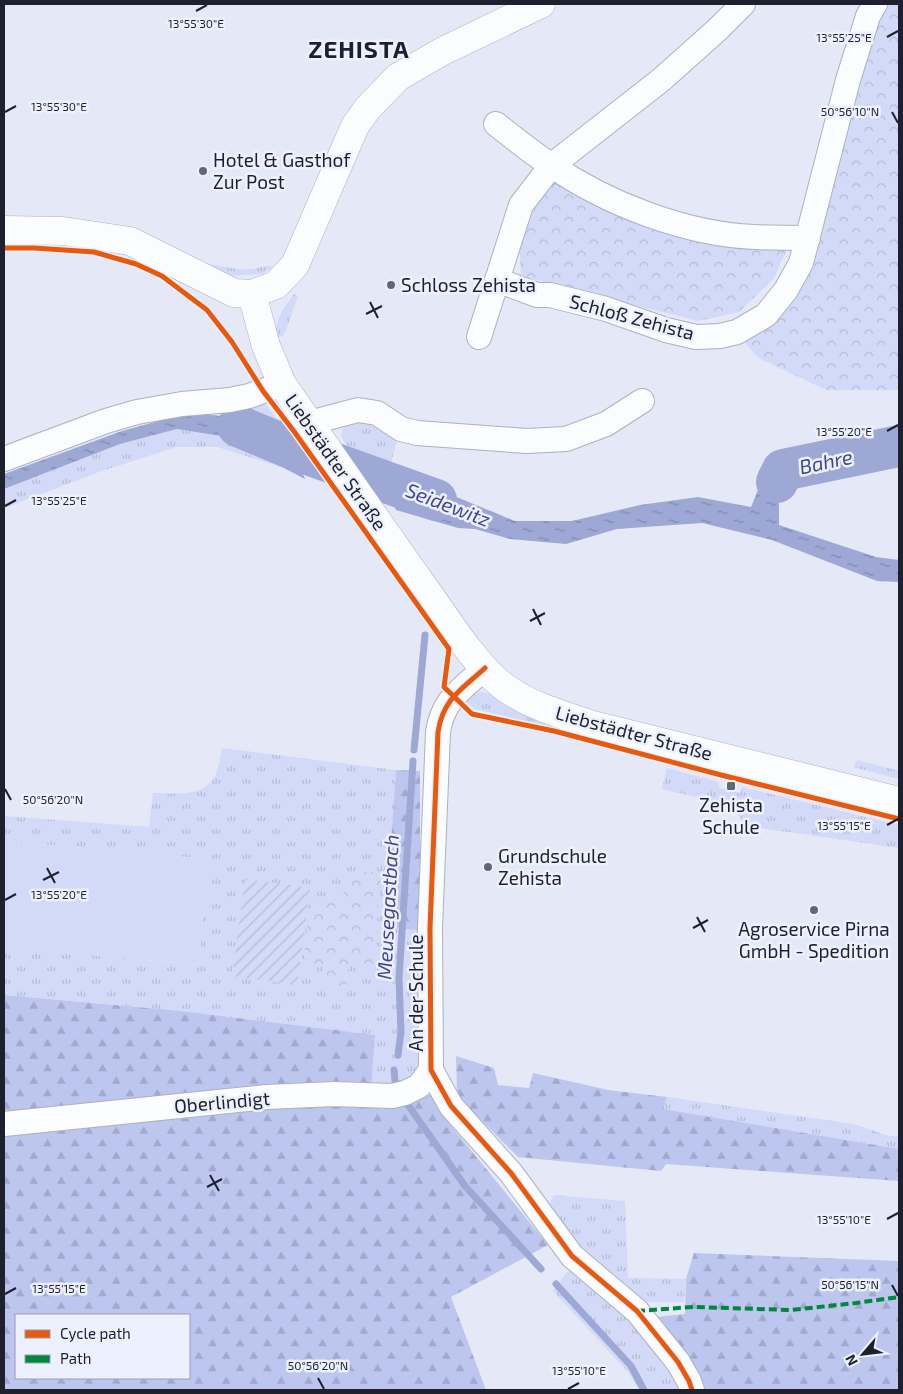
<svg xmlns="http://www.w3.org/2000/svg" width="903" height="1394" font-family="'Exo 2',sans-serif">
	<defs>
		<pattern id="grass-tufts" width="24" height="20" patternUnits="userSpaceOnUse" patternTransform="scale(1.25)"><rect width="24" height="20" fill="#d2daf8"/><path d="M3 7l-1-3M5 7V3M7 7l1-3M15 17l-1-3M17 17v-4M19 17l1-3" fill="none" stroke="#b4bbd5"/></pattern>
		<pattern id="forest-firs" width="22" height="20" patternUnits="userSpaceOnUse" patternTransform="scale(1.25)"><rect width="22" height="20" fill="#bcc6ee"/><path d="M5 1l3.5 6h-7zM16 11l3.5 6h-7z" fill="#a1aacc"/></pattern>
		<pattern id="park-crowns" width="20" height="18" patternUnits="userSpaceOnUse" patternTransform="scale(1.25)"><rect width="20" height="18" fill="#d2daf8"/><path d="M2 6a3 3 0 1 1 6 0M12 15a3 3 0 1 1 6 0" fill="none" stroke="#b4bbd5"/></pattern>
		<pattern id="garden-furrows" width="10" height="10" patternUnits="userSpaceOnUse" patternTransform="scale(1.25)"><rect width="10" height="10" fill="#d2daf8"/><path d="M-1 1l2-2M0 10L10 0M9 11l2-2" fill="none" stroke="#b4bbd5"/></pattern>
		<pattern id="water-ripples" width="26" height="14" patternUnits="userSpaceOnUse" patternTransform="scale(1.25)"><rect width="26" height="14" fill="#9da8d5"/><path d="M2 4q2-2 4 0t4 0M15 11q2-2 4 0t4 0" fill="none" stroke="#7f88ad"/></pattern>
	</defs>
	<rect width="100%" height="100%" fill="#e4e8f7"/>
	<!-- grass -->
	<g fill="url(#grass-tufts)" fill-rule="evenodd">
		<path d="M201,262C219,266 235,270 254,269C261,268 266,265 274,267L261,274L228,276Z"/>
		<path d="M294,294L298,296L285,333L283,336L276,338C274,321 284,307 294,294Z"/>
		<polygon points="264,402 281,425 267,419 220,408"/>
		<path d="M355,421L373,424L397,440L390,467L350,452L341,436C342,427 346,424 355,421Z"/>
		<polygon points="177,429 233,438 264,447 284,468 217,447 176,447 99,472 4,508 4,489 120,444"/>
		<polygon points="479,692 495,694 555,725 555,728 475,709 465,701"/>
		<path d="M222,748L396,770L385,926L420,930V1046L416,1073L409,1084L371,1089L375,1035L181,1011L4,995V947L199,965L208,859L4,841V816L149,827L153,793C174,793 204,798 215,776C219,768 220,757 222,748ZM381,872L349,963L346,987L324,983L323,968Z"/>
		<polygon points="857,760 899,771 899,779 853,767"/>
		<polygon points="667,768 719,782 719,788 740,793 742,787 899,825 899,848 747,826 730,805 662,789"/>
		<polygon points="667,1097 854,1124 886,1135 899,1137 899,1149 663,1109"/>
		<polygon points="554,1195 625,1201 628,1278 686,1279 684,1302 637,1302 582,1251 548,1207"/>
		<polygon points="574,1269 630,1314 687,1390 639,1390 628,1372 553,1291 566,1273"/>
	</g>
	<!-- forest -->
	<g fill="url(#forest-firs)" fill-rule="evenodd">
		<polygon points="396,770 420,771 420,930 385,927"/>
		<polygon points="4,995 181,1011 375,1035 371,1089 4,1120"/>
		<polygon points="456,1056 494,1068 498,1085 529,1088 533,1073 608,1090 667,1097 663,1109 899,1149 899,1181 666,1164 661,1171 518,1157 462,1101 457,1090"/>
		<path d="M434,1095L439,1111L548,1245L451,1297L486,1390H4V1131L162,1115ZM16,1315H189V1378H16Z"/>
		<polygon points="694,1253 899,1261 899,1390 699,1390 656,1317 685,1314 686,1279"/>
	</g>
	<!-- park -->
	<g fill="url(#park-crowns)">
		<polygon points="880,4 899,4 899,390 826,390 757,357 744,341 777,319"/>
		<polygon points="552,170 613,203 791,240 774,278 739,312 698,321 521,276 519,235"/>
		<polygon points="350,872 381,872 373,964 349,963 346,987 323,983 323,968 304,957 310,895 342,898"/>
	</g>
	<!-- garden -->
	<polygon fill="url(#garden-furrows)" points="245,879 310,888 297,985 232,976"/>
	<!-- pitch -->
	<polygon fill="#d2daf8" points="4,841 208,859 199,965 4,947"/>
	<!-- water -->
	<g fill="url(#water-ripples)">
		<polygon points="188,413 244,418 284,431 305,479 284,468 264,447 233,438 177,429 120,444 4,489 4,474 122,431"/>
		<polygon points="826,453 828,469 788,478 779,497 779,525 876,557 899,560 899,582 877,581 772,540 702,523 617,529 566,544 510,539 475,529 458,528 396,510 376,464 515,521 572,521 640,505 698,497 751,507 762,480 780,461"/>
	</g>
	<g fill="none" stroke-linecap="round" stroke-linejoin="round">
		<!-- stream -->
		<g stroke="#9da8d5" stroke-width="7">
			<polyline points="414,750 425,635"/>
			<polyline points="398,1055 401,1032 399,978 413,761"/>
			<polyline points="394,1070 395,1081"/>
			<polyline points="406,1102 465,1186 541,1269"/>
			<polyline points="556,1284 631,1366 644,1390"/>
		</g>
		<!-- river -->
		<g stroke="#9da8d5" stroke-width="42">
			<polyline points="238,426 291,448 436,500"/>
			<polyline points="777,482 783,470 899,446"/>
		</g>
		<!-- street casing -->
		<g stroke="#aeb1be" stroke-width="26">
			<g id="street">
				<path d="M496,124C514,138 532,153 551,165C607,204 686,234 754,237C772,238 790,238 808,238"/>
				<polyline points="497,280 537,295 550,295 606,309 666,330 696,337 720,336 737,332 766,315 786,290 801,263 848,80 868,16 875,4"/>
				<polyline points="479,337 521,205 551,166 661,80 717,30 743,4"/>
				<polyline points="309,423 358,410 377,413 401,429 417,433 527,441 566,439 606,424 642,401"/>
				<polyline points="4,459 106,421 137,412 182,404 230,400 249,396 282,384"/>
				<path d="M485,668C462,689 443,699 438,732L430,928L431,1070L451,1106L511,1173L572,1256L637,1311L678,1362L689,1381L692,1390"/>
				<polyline points="4,1124 267,1097 334,1094 392,1096 405,1093 419,1086 431,1070"/>
			</g>
		</g>
		<!-- secondary casing -->
		<g stroke="#aeb1be" stroke-width="29">
			<g id="secondary">
				<polyline points="4,230 63,231 130,241 234,293 252,294 276,285 295,265 355,126 367,109 398,77 443,51 541,4"/>
				<path d="M252,294L266,346L282,384C328,450 374,517 421,583C444,614 468,655 497,681C521,703 562,715 593,725L899,801"/>
			</g>
		</g>
		<!-- street -->
		<use href="#street" stroke="#fbfcfe" stroke-width="24"/>
		<!-- secondary -->
		<use href="#secondary" stroke="#fbfcfe" stroke-width="28"/>
		<!-- quiet -->
		<polyline stroke="#00873e" stroke-width="4" stroke-dasharray="8 4" stroke-linecap="butt" points="637,1311 693,1307 791,1310 856,1303 899,1297"/>
		<!-- cycleway casing -->
		<g stroke="#edf1ff" stroke-width="8">
			<g id="cycleway">
				<polyline points="4,248 34,248 94,252 136,264 162,276 207,310 232,342 263,391 293,430 449,649 444,687 472,714 554,731 721,775 899,819"/>
				<path d="M485,668C462,689 443,699 438,732L430,928L431,1070L451,1106L511,1173L572,1256L637,1311L678,1362L689,1381L692,1390"/>
			</g>
		</g>
		<!-- cycleway -->
		<use href="#cycleway" stroke="#e8590c" stroke-width="5"/>
	</g>
	<!-- ticks -->
	<path fill="none" stroke="#1e212d" stroke-width="2" d="M196,11L207,5M887,37L898,31M5,112L16,106M892,112L898,123M370,302L378,318M366,314L382,306M887,431L898,425M5,506L16,500M533,609L541,625M530,621L545,613M5,789L11,800M887,825L898,819M47,868L55,883M43,880L59,872M5,900L16,894M697,917L705,932M693,928L708,920M210,1175L219,1191M207,1187L222,1179M887,1219L898,1213M892,1285L898,1296M5,1294L16,1288M318,1378L324,1389M568,1389L579,1383"/>
	<!-- markers -->
	<g fill="#636774" stroke="#edf1ff" stroke-width="2">
		<circle cx="203" cy="171" r="5"/>
		<circle cx="391" cy="285" r="5"/>
		<rect x="726" y="781" width="10" height="10" rx="2.5"/>
		<circle cx="488" cy="867" r="5"/>
		<circle cx="814" cy="910" r="5"/>
	</g>
	<g text-anchor="middle" stroke-width="5" stroke-linejoin="round" paint-order="stroke">
		<!-- poi labels -->
		<g font-size="19" fill="#1e212d" stroke="#edf1ff" text-anchor="start">
			<text x="213" y="167">Hotel &amp; Gasthof<tspan x="213" dy="22">Zur Post</tspan></text>
			<text x="401" y="292">Schloss Zehista</text>
			<text x="731" y="812" text-anchor="middle">Zehista<tspan x="731" dy="22">Schule</tspan></text>
			<text x="498" y="863">Grundschule<tspan x="498" dy="22">Zehista</tspan></text>
			<text x="814" y="936" text-anchor="middle">Agroservice Pirna<tspan x="814" dy="22">GmbH - Spedition</tspan></text>
		</g>
		<!-- street labels -->
		<g font-size="19" fill="#1e212d" stroke="#edf1ff">
			<text transform="translate(632 317) rotate(15)" y="7">Schloß Zehista</text>
			<text transform="translate(336 462) rotate(55)" y="7">Liebstädter Straße</text>
			<text transform="translate(634 733) rotate(15)" y="7">Liebstädter Straße</text>
			<text transform="translate(416 993) rotate(-90)" y="7">An der Schule</text>
			<text transform="translate(222 1102) rotate(-5)" y="7">Oberlindigt</text>
		</g>
		<!-- water labels -->
		<g font-size="20" font-style="italic" fill="#3e4891" stroke="#edf1ff">
			<text transform="translate(826 462) rotate(-12)" y="7">Bahre</text>
			<text transform="translate(448 505) rotate(21)" y="7">Seidewitz</text>
			<text transform="translate(388 907) rotate(-87)" y="7">Meusegastbach</text>
		</g>
		<!-- district labels -->
		<g font-size="24" font-weight="bold" letter-spacing="1" fill="#1e212d" stroke="#edf1ff">
			<text x="359" y="58">ZEHISTA</text>
		</g>
	</g>
	<g font-size="12" text-anchor="middle" fill="#1e212d" stroke="#edf1ff" stroke-width="5" stroke-linejoin="round" paint-order="stroke">
		<text x="196" y="28">13°55'30"E</text>
		<text x="844" y="42">13°55'25"E</text>
		<text x="59" y="111">13°55'30"E</text>
		<text x="850" y="116">50°56'10"N</text>
		<text x="844" y="436">13°55'20"E</text>
		<text x="59" y="505">13°55'25"E</text>
		<text x="53" y="804">50°56'20"N</text>
		<text x="844" y="830">13°55'15"E</text>
		<text x="59" y="899">13°55'20"E</text>
		<text x="844" y="1224">13°55'10"E</text>
		<text x="850" y="1289">50°56'15"N</text>
		<text x="59" y="1293">13°55'15"E</text>
		<text x="318" y="1370">50°56'20"N</text>
		<text x="579" y="1375">13°55'10"E</text>
	</g>
	<!-- border -->
	<rect width="903" height="1394" fill="none" stroke="#1e212d" stroke-width="10"/>
	<!-- legend -->
	<rect x="15" y="1314" width="175" height="65" fill="#edf1ff" stroke="#9a9eab"/>
	<rect x="25" y="1330" width="25" height="8" fill="#e8590c" stroke="#9a9eab"/>
	<text x="60" y="1339" font-size="15" fill="#1e212d">Cycle path</text>
	<rect x="25" y="1355" width="25" height="8" fill="#00873e" stroke="#9a9eab"/>
	<text x="60" y="1364" font-size="15" fill="#1e212d">Path</text>
	<!-- north arrow -->
	<g transform="translate(863 1354) rotate(242)" stroke="#edf1ff" stroke-width="4" paint-order="stroke">
	<path d="M0-4L9 19L0 12L-9 19Z" fill="#1e212d"/>
	<text y="-8" font-size="14" font-weight="bold" text-anchor="middle" fill="#1e212d">N</text>
	</g>
</svg>
